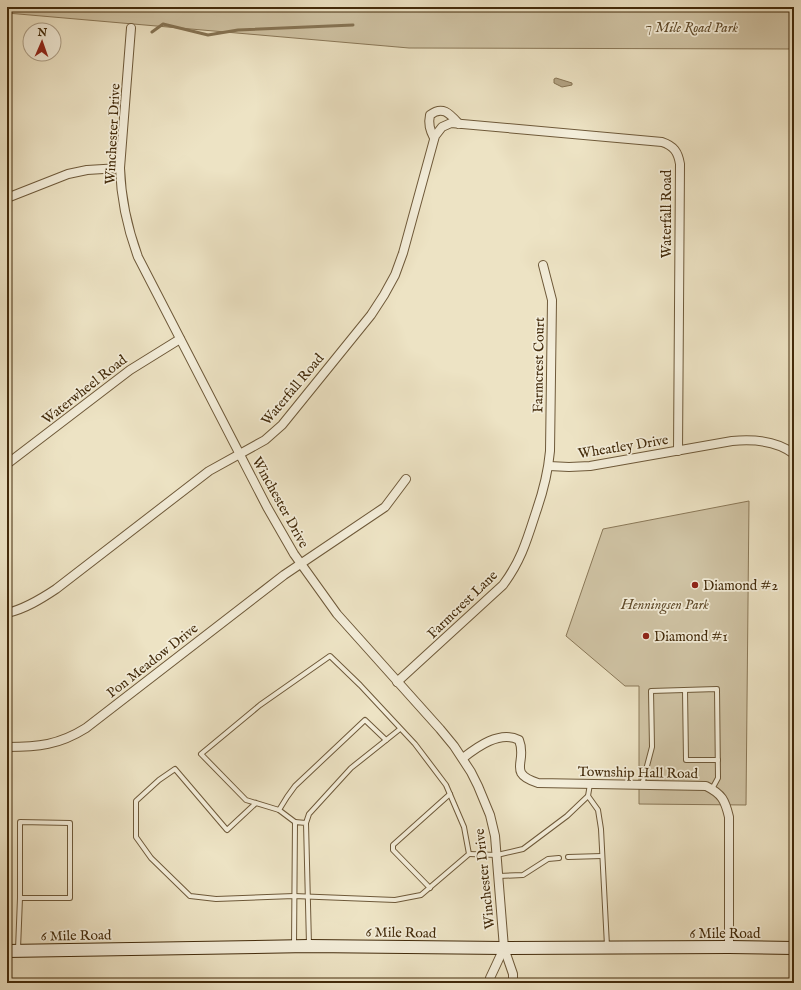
<svg xmlns="http://www.w3.org/2000/svg" width="801" height="990" font-family="'IM FELL English',serif">
	<rect width="100%" height="100%" fill="#ede3c4"/>
	<filter id="stains"><feTurbulence type="fractalNoise" baseFrequency=".005" numOctaves="4"/><feColorMatrix values="0 0 0 0 .2 0 0 0 0 .09 0 0 0 0 .02 0 0 0 .5 -.17"/></filter>
	<radialGradient id="worn" r=".72"><stop offset=".6" stop-color="#630" stop-opacity="0"/><stop offset="1" stop-color="#630" stop-opacity=".3"/></radialGradient>
	<!-- green -->
	<g fill="#d0c4a5" stroke="#8a7858">
		<polygon points="7,7 794,7 794,49 409,48 7,13"/>
		<polygon points="749,501 746,805 639,804 639,686 625,686 566,636 603,529"/>
	</g>
	<!-- water -->
	<polygon fill="#b3a485" stroke="#867454" points="556,78 572,83 572,85 562,87 554,83 554,79"/>
	<g fill="none" stroke-linecap="round" stroke-linejoin="round">
		<!-- stream -->
		<polyline stroke="#867454" stroke-width="3" points="152,32 163,24 208,35 238,30 353,25"/>
		<!-- lane casing -->
		<g stroke="#6e5939" stroke-width="6">
			<g id="lane">
				<polyline points="685,690 686,760 718,760"/>
				<polyline points="642,785 652,747 651,691 717,689 718,778 712,789"/>
				<polyline points="588,796 598,810 601,829 607,946"/>
				<polyline points="256,803 227,830 175,769 159,780 136,801 136,837 151,858 190,896 216,899 294,896 395,900 421,895 469,854 464,827 446,785 415,744 360,685 330,656 260,705 201,754 246,800 279,810 295,822"/>
				<polyline points="279,810 287,797 295,786 365,720 386,740"/>
				<polyline points="306,823 309,814 351,768 400,729"/>
				<polyline points="469,854 497,855 523,849 567,816 588,796 590,784"/>
				<polyline points="568,857 602,856"/>
				<polyline points="499,876 523,875 548,859 559,858"/>
				<polyline points="430,888 393,850 393,845 450,794"/>
				<polyline points="294,945 295,822 306,823 309,945"/>
				<polyline points="18,949 20,898 20,822 70,823 70,898 20,898"/>
			</g>
		</g>
		<!-- street casing -->
		<g stroke="#6e5939" stroke-width="10">
			<g id="street">
				<path d="M131,28L120,168C121,199 127,227 138,257L267,507L294,554L337,614L440,729L454,746L471,772L478,786L490,815L495,836L504,948L513,974V983"/>
				<path d="M434,138C430,130 428,124 430,115C443,105 450,114 459,124"/>
				<polyline points="7,198 68,174 87,170 120,168"/>
				<polyline points="7,464 130,370 180,339"/>
				<path d="M549,466L569,467L590,466L732,441C753,439 776,440 794,454"/>
				<path d="M7,613C25,609 41,599 56,589L209,471L265,440L282,425L371,315L384,295L395,275L403,253L435,136L442,127L451,123L662,142C674,146 678,152 680,164L678,451"/>
				<path d="M397,682L503,585C521,561 527,540 536,512C543,492 548,473 550,451L552,300L543,265"/>
				<path d="M7,747C38,747 59,745 86,728L284,575L385,507L406,479"/>
				<path d="M463,758C477,747 500,730 519,740C528,762 506,773 538,783L706,786C722,794 725,800 729,817V947"/>
				<polyline points="490,983 490,978 504,948"/>
			</g>
		</g>
		<!-- secondary casing -->
		<g stroke="#432b0b" stroke-width="14">
			<polyline id="secondary" points="7,951 309,946 504,948 729,947 794,948"/>
		</g>
		<!-- lane -->
		<use href="#lane" stroke="#f3edd9" stroke-width="4"/>
		<!-- street -->
		<use href="#street" stroke="#f3edd9" stroke-width="8"/>
		<!-- secondary -->
		<use href="#secondary" stroke="#f3edd9" stroke-width="12"/>
	</g>
	<!-- markers -->
	<g fill="#8f2418" stroke="#f3edd9" stroke-width="1.5">
		<circle cx="695" cy="585" r="4"/>
		<circle cx="646" cy="636" r="4"/>
	</g>
	<g text-anchor="middle" stroke-width="3.5" stroke-linejoin="round" paint-order="stroke">
		<!-- park labels -->
		<g font-size="14" font-style="italic" fill="#5f4a2a" stroke="#f3edd9">
			<text x="692" y="32">7 Mile Road Park</text>
			<text x="665" y="609">Henningsen Park</text>
		</g>
		<!-- street labels -->
		<g font-size="14" fill="#432b0b" stroke="#f3edd9">
			<text transform="translate(112 134) rotate(-87)" y="5">Winchester Drive</text>
			<text transform="translate(666 214) rotate(-90)" y="5">Waterfall Road</text>
			<text transform="translate(538 365) rotate(-89)" y="5">Farmcrest Court</text>
			<text transform="translate(84 389) rotate(-38)" y="5">Waterwheel Road</text>
			<text transform="translate(292 389) rotate(-50)" y="5">Waterfall Road</text>
			<text transform="translate(623 446) rotate(-9)" y="5">Wheatley Drive</text>
			<text transform="translate(281 502) rotate(61)" y="5">Winchester Drive</text>
			<text transform="translate(462 604) rotate(-44)" y="5">Farmcrest Lane</text>
			<text transform="translate(152 660) rotate(-38)" y="5">Pon Meadow Drive</text>
			<text transform="translate(638 772) rotate(1)" y="5">Township Hall Road</text>
			<text transform="translate(484 879) rotate(-96)" y="5">Winchester Drive</text>
			<text transform="translate(401 932) rotate(1)" y="5">6 Mile Road</text>
			<text x="725" y="938">6 Mile Road</text>
			<text transform="translate(76 935) rotate(-1)" y="5">6 Mile Road</text>
		</g>
		<!-- poi labels -->
		<g font-size="14" fill="#432b0b" stroke="#f3edd9" text-anchor="start">
			<text x="703" y="590">Diamond #2</text>
			<text x="654" y="641">Diamond #1</text>
		</g>
	</g>
	<!-- margin -->
	<rect width="801" height="990" fill="none" stroke="#ede3c4" stroke-width="24"/>
	<rect x="8" y="8" width="785" height="974" fill="none" stroke="#432b0b" stroke-width="2"/>
	<rect x="12" y="12" width="777" height="966" fill="none" stroke="#432b0b"/>
	<!-- north arrow -->
	<g transform="translate(42 42) rotate(2)"><circle r="19" fill="#f3edd9" stroke="#ad9f87"/>
	<path d="M0-3L7 15L0 10L-7 15Z" fill="#8f2418"/>
	<text y="-6" font-size="11" font-weight="bold" text-anchor="middle" fill="#432b0b">N</text>
	</g>
	<rect width="100%" height="100%" filter="url(#stains)"/>
	<rect width="100%" height="100%" fill="url(#worn)"/>
</svg>
